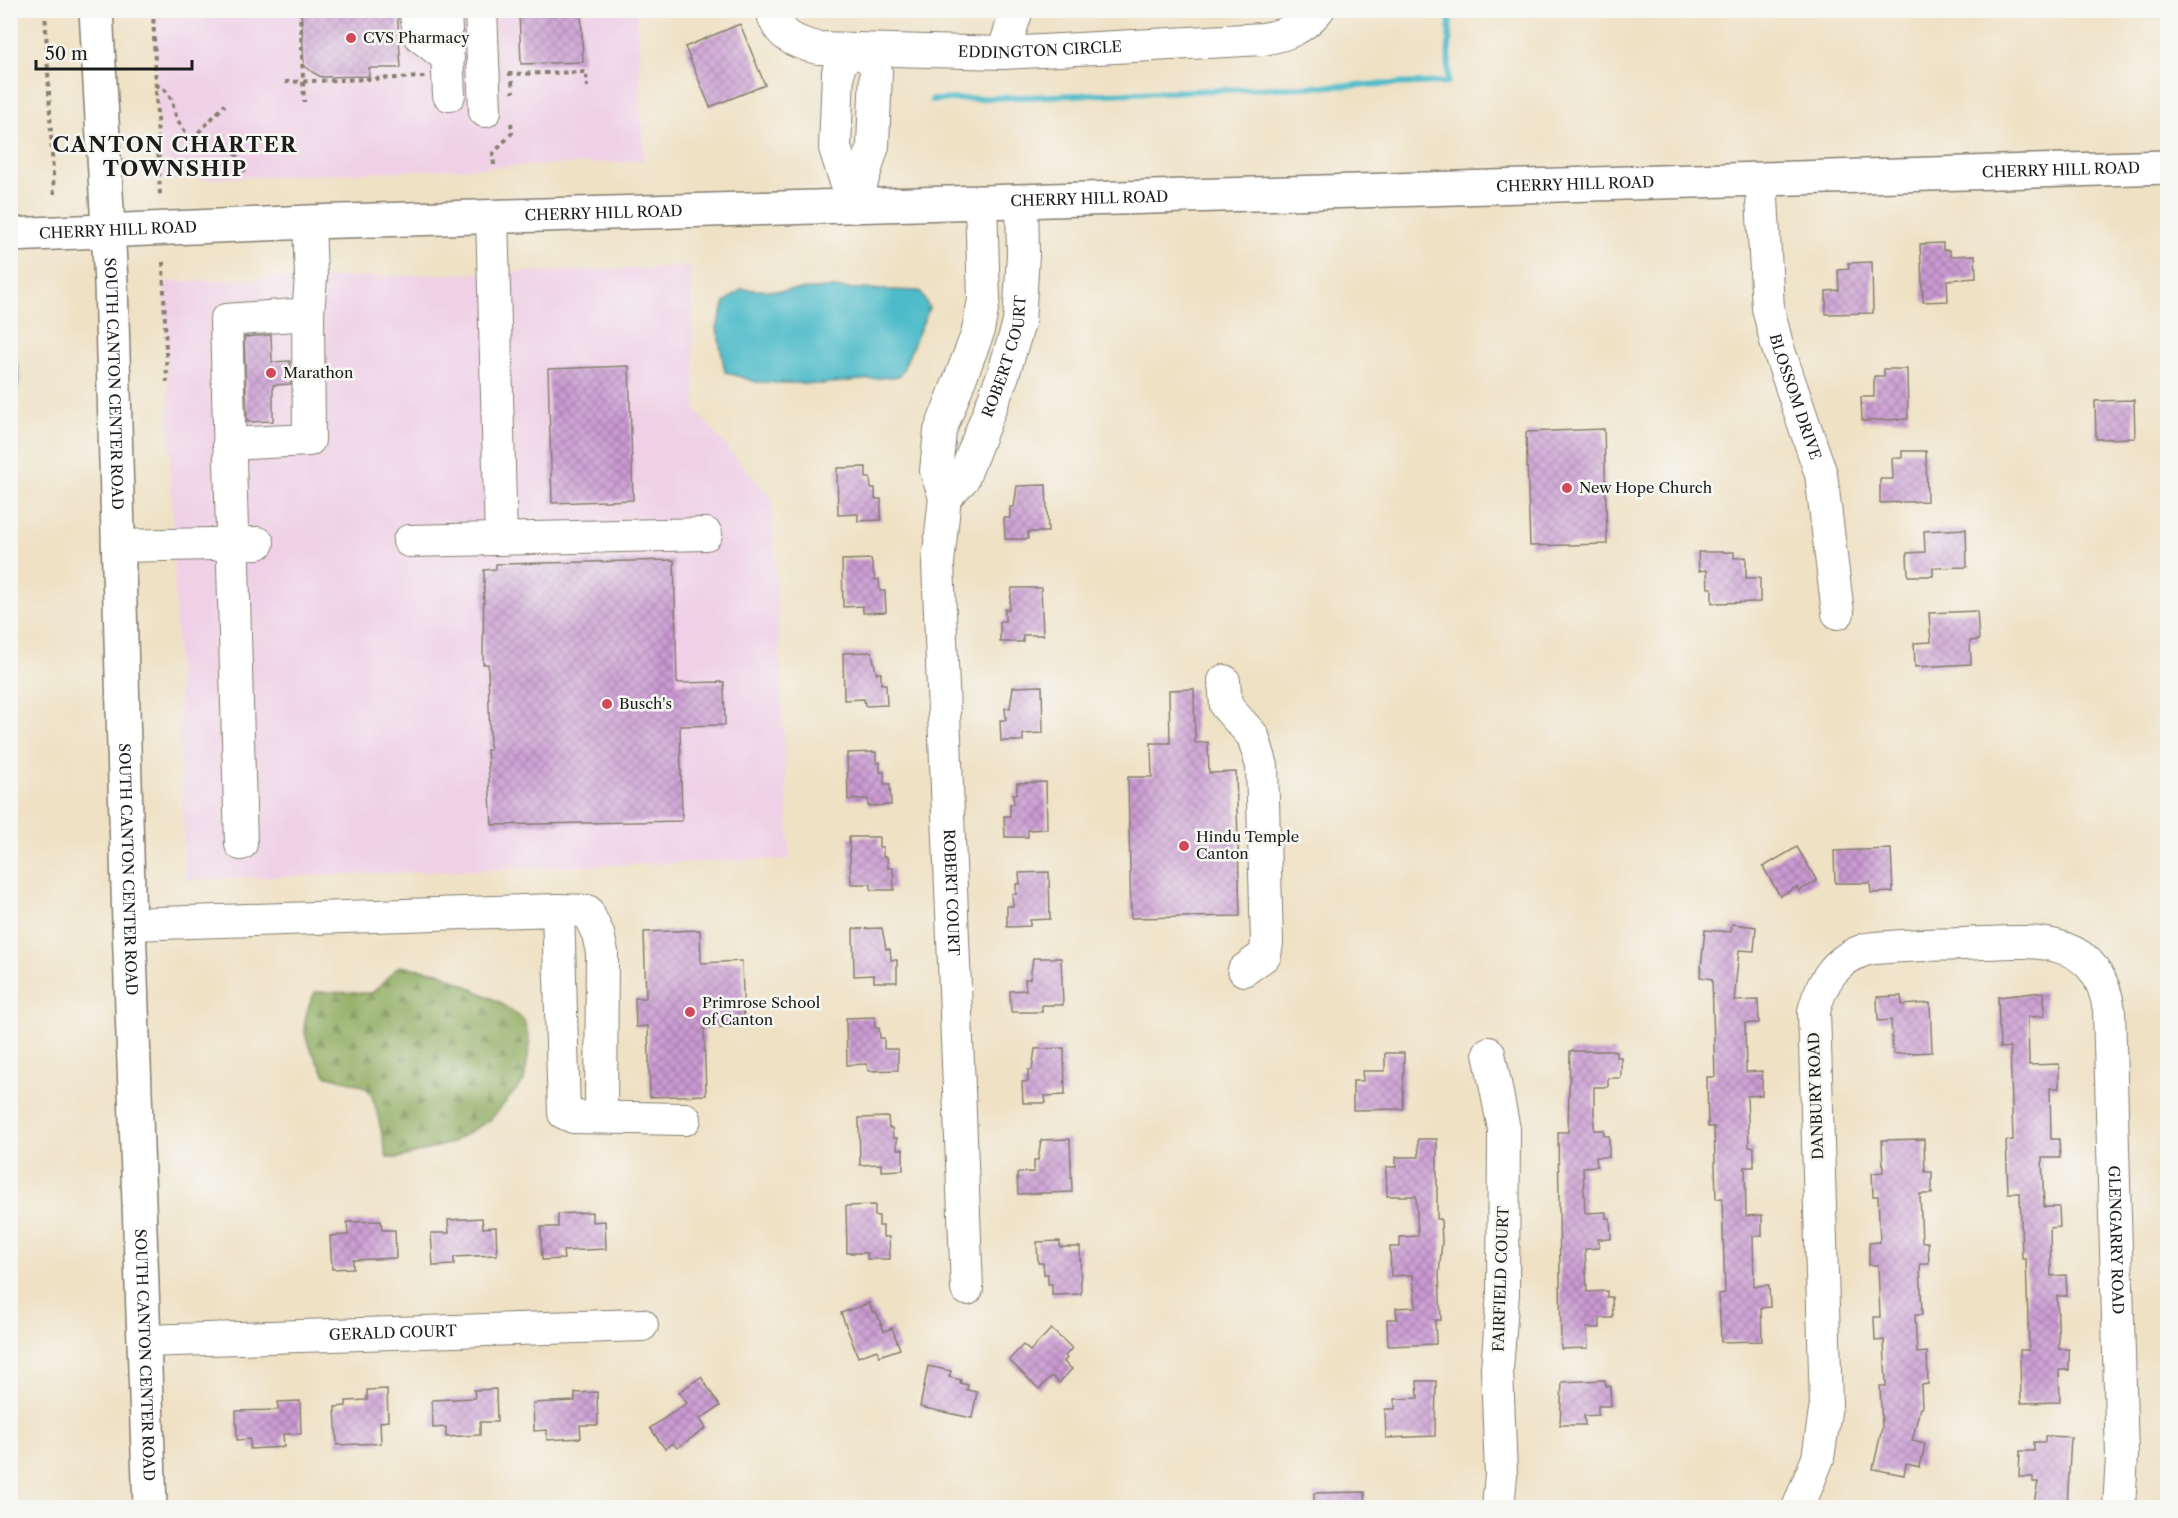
<svg xmlns="http://www.w3.org/2000/svg" width="2178" height="1518" font-family="'Libre Caslon Text',serif">
	<defs>
		<pattern id="forest-firs" width="22" height="20" patternUnits="userSpaceOnUse" patternTransform="scale(1.5)"><rect width="22" height="20" fill="#8daa5d"/><path d="M5 1l3.5 6h-7zM16 11l3.5 6h-7z" fill="#728a4c"/></pattern>
		<pattern id="building-cross-hatch" width="8" height="8" patternUnits="userSpaceOnUse" patternTransform="scale(1.5)"><rect width="8" height="8" fill="#ca9ad2"/><path d="M0 0l8 8M0 8l8-8" fill="none" stroke="#a37daa"/></pattern>
	</defs>
	<rect width="100%" height="100%" fill="#f6f6f2"/>
	<filter id="ink" filterUnits="userSpaceOnUse"><feTurbulence type="fractalNoise" baseFrequency=".0167" numOctaves="2"/><feDisplacementMap in="SourceGraphic" scale="12" xChannelSelector="R" yChannelSelector="G"/><feConvolveMatrix kernelMatrix="1 2 1 2 8 2 1 2 1" color-interpolation-filters="sRGB"/></filter>
	<filter id="wash" filterUnits="userSpaceOnUse"><feTurbulence type="fractalNoise" baseFrequency=".008" numOctaves="4" result="noise"/><feDisplacementMap in="SourceGraphic" scale="24" xChannelSelector="R" yChannelSelector="G"/><feGaussianBlur stdDeviation="1.35" result="paint"/><feColorMatrix in="noise" values="0 0 0 0 0 0 0 0 0 0 0 0 0 0 0 0 0 1.4 0 .05"/><feComposite in="paint" operator="in"/></filter>
	<g filter="url(#wash)">
		<rect width="100%" height="100%" fill="#efe1c4"/>
		<!-- built -->
		<g fill="#efd0e6">
			<polygon points="153,11 637,11 644,161 160,181"/>
			<polygon points="690,267 696,411 772,499 790,859 185,880 164,282"/>
		</g>
		<!-- forest -->
		<path fill="url(#forest-firs)" stroke="#54633c" stroke-width="1.5" d="M399,966L439,972L499,1002L524,1020L530,1044L524,1081L490,1120L451,1143L399,1158H387C383,1144 376,1093 366,1088C355,1081 338,1079 325,1075C306,1039 295,1032 315,992L372,993Z"/>
		<!-- water -->
		<g fill="#4ebbc9" stroke="#356c72" stroke-width="1.5">
			<polygon points="830,288 920,291 929,308 900,376 822,384 756,382 725,372 717,328 725,302 742,289 778,291"/>
			<path d="M11,352C26,373 15,393 12,416C10,428 11,441 11,454Z"/>
		</g>
		<g fill="none" stroke-linecap="round" stroke-linejoin="round">
			<!-- stream -->
			<polyline stroke="#4ebbc9" stroke-width="6" points="932,100 1448,82 1450,10"/>
		</g>
		<g id="blocks">
			<!-- building -->
			<g fill="url(#building-cross-hatch)">
				<polygon points="301,10 397,10 401,68 369,68 369,76 321,77 312,72 304,65"/>
				<polygon points="519,10 581,10 583,62 521,64"/>
				<polygon points="740,24 765,85 710,107 685,47"/>
				<polygon points="1943,243 1943,250 1950,250 1950,256 1975,255 1976,278 1947,280 1948,301 1923,302 1920,244"/>
				<polygon points="1872,262 1873,313 1826,314 1826,291 1839,290 1838,270 1849,269 1848,263"/>
				<polygon points="271,335 272,362 290,361 291,384 273,385 273,421 247,422 244,337"/>
				<polygon points="629,366 633,500 552,503 548,369"/>
				<polygon points="1884,369 1907,369 1908,419 1862,421 1861,397 1874,397 1874,376 1884,376"/>
				<polygon points="2134,400 2135,438 2096,439 2095,401"/>
				<polygon points="1604,429 1607,544 1530,546 1526,432"/>
				<polygon points="1902,451 1926,451 1927,501 1880,503 1880,479 1893,479 1892,458 1902,458"/>
				<polygon points="866,467 866,478 870,478 871,488 875,488 875,499 881,499 881,520 858,521 858,514 838,515 837,468"/>
				<polygon points="1046,485 1048,532 1028,532 1028,539 1005,539 1004,518 1010,518 1010,507 1014,507 1017,486"/>
				<polygon points="1966,529 1967,567 1933,568 1933,576 1908,576 1907,553 1925,552 1924,531"/>
				<polygon points="1698,552 1734,552 1734,558 1746,557 1746,578 1760,578 1760,602 1712,603 1712,588 1708,588 1707,570 1699,571"/>
				<polygon points="871,559 875,580 879,579 880,591 885,591 886,612 863,613 863,606 843,607 842,560"/>
				<polygon points="674,560 677,683 724,682 725,725 680,726 682,821 492,825 487,750 490,750 488,664 483,664 484,570 496,569 496,564"/>
				<polygon points="1012,588 1041,588 1043,635 1023,635 1023,642 1000,642 1000,621 1005,621 1005,609 1009,609"/>
				<polygon points="1977,611 1979,640 1970,641 1971,664 1915,667 1914,643 1931,642 1929,613"/>
				<polygon points="872,652 876,673 881,673 881,684 886,684 887,705 865,706 864,699 844,700 843,653"/>
				<polygon points="1042,686 1043,733 1023,734 1023,741 1001,741 1000,720 1006,720 1005,708 1010,708 1013,687"/>
				<polygon points="1194,689 1195,743 1208,742 1209,773 1236,772 1240,916 1131,918 1128,777 1152,777 1151,743 1170,743 1169,690"/>
				<polygon points="876,752 876,763 880,762 880,772 884,772 884,784 890,784 891,805 868,806 868,799 848,800 847,753"/>
				<polygon points="1046,782 1047,829 1028,830 1028,837 1005,837 1004,816 1010,816 1010,804 1014,804 1013,794 1017,794 1017,783"/>
				<polygon points="849,837 879,837 879,847 883,847 883,857 887,857 888,868 893,868 894,890 871,890 871,884 851,884"/>
				<polygon points="1797,847 1817,881 1799,891 1797,887 1780,896 1763,867"/>
				<polygon points="1891,849 1893,892 1871,893 1870,883 1835,883 1834,851"/>
				<polygon points="1049,872 1050,919 1030,920 1030,926 1007,927 1007,906 1013,906 1012,894 1016,894 1016,884 1020,884 1019,873"/>
				<polygon points="1732,924 1756,927 1754,951 1739,950 1734,1001 1758,1000 1759,1023 1745,1023 1746,1072 1762,1071 1762,1095 1747,1096 1749,1147 1754,1147 1754,1167 1745,1167 1746,1216 1762,1215 1762,1236 1753,1236 1754,1286 1769,1285 1770,1307 1761,1308 1762,1341 1721,1342 1719,1294 1725,1293 1722,1198 1716,1199 1714,1127 1708,1127 1707,1077 1715,1077 1712,979 1700,977 1705,930 1731,932"/>
				<polygon points="882,928 886,949 890,949 891,960 897,960 897,982 874,982 874,975 854,976 853,929"/>
				<polygon points="700,930 701,963 742,961 744,1026 704,1028 706,1095 650,1097 648,1026 636,1027 635,998 646,998 644,932"/>
				<polygon points="1033,958 1061,958 1063,1005 1042,1005 1042,1012 1011,1012 1010,991 1026,990 1025,979 1030,979"/>
				<polygon points="2044,992 2045,1016 2028,1017 2029,1065 2059,1064 2059,1088 2050,1088 2051,1139 2059,1139 2060,1158 2042,1158 2044,1207 2059,1207 2060,1227 2050,1228 2051,1276 2066,1275 2067,1296 2057,1296 2059,1349 2069,1349 2069,1370 2059,1370 2060,1402 2021,1403 2020,1350 2029,1350 2026,1259 2022,1259 2020,1193 2008,1193 2006,1141 2013,1140 2010,1047 2000,1048 1998,997"/>
				<polygon points="1901,996 1902,1005 1930,1003 1932,1052 1893,1054 1891,1020 1878,1021 1877,997"/>
				<polygon points="875,1017 875,1028 879,1028 880,1038 884,1038 884,1049 898,1049 898,1070 868,1071 867,1064 847,1065 846,1018"/>
				<polygon points="1064,1048 1065,1095 1045,1096 1046,1103 1023,1103 1022,1082 1028,1082 1028,1070 1032,1070 1035,1049"/>
				<polygon points="1570,1051 1616,1051 1616,1057 1621,1057 1621,1078 1608,1078 1608,1087 1594,1087 1594,1130 1604,1130 1604,1136 1609,1136 1609,1157 1596,1157 1597,1166 1583,1167 1585,1213 1606,1212 1606,1218 1610,1218 1611,1239 1598,1239 1599,1248 1585,1249 1587,1292 1607,1291 1607,1297 1612,1297 1613,1318 1600,1318 1600,1328 1587,1328 1588,1348 1561,1349 1558,1132 1568,1132"/>
				<polygon points="1385,1053 1404,1053 1403,1109 1353,1110 1353,1081 1363,1081 1362,1071 1385,1071"/>
				<polygon points="888,1117 889,1128 892,1128 893,1138 897,1138 897,1149 903,1149 903,1170 881,1171 881,1164 860,1165 859,1118"/>
				<polygon points="1070,1139 1072,1192 1018,1194 1017,1173 1034,1172 1034,1160 1038,1160 1041,1140"/>
				<polygon points="1418,1139 1437,1139 1437,1219 1441,1219 1442,1242 1439,1275 1441,1320 1435,1320 1436,1344 1388,1346 1387,1319 1397,1319 1396,1308 1416,1307 1413,1275 1391,1276 1390,1247 1400,1247 1400,1237 1418,1236 1416,1196 1387,1196 1386,1167 1396,1167 1396,1157 1419,1157"/>
				<polygon points="1924,1139 1925,1172 1932,1172 1932,1194 1920,1194 1922,1242 1928,1242 1929,1264 1920,1264 1922,1315 1915,1315 1917,1353 1927,1352 1928,1384 1921,1385 1922,1408 1920,1408 1912,1441 1925,1444 1920,1467 1906,1464 1904,1475 1873,1469 1882,1428 1880,1386 1886,1386 1884,1340 1875,1341 1874,1317 1880,1317 1878,1265 1869,1265 1869,1243 1880,1242 1878,1196 1873,1196 1872,1173 1883,1172 1882,1140"/>
				<polygon points="875,1205 875,1216 879,1216 879,1226 883,1226 883,1237 889,1237 890,1259 867,1259 867,1253 847,1253 846,1206"/>
				<polygon points="592,1212 592,1222 605,1221 606,1249 563,1251 564,1259 542,1260 541,1227 558,1227 558,1214"/>
				<polygon points="482,1218 483,1228 496,1227 497,1255 454,1257 454,1265 433,1266 431,1233 449,1233 448,1220"/>
				<polygon points="381,1221 382,1230 395,1230 396,1258 353,1260 353,1268 332,1269 330,1236 348,1235 347,1222"/>
				<polygon points="1060,1241 1060,1247 1080,1247 1081,1294 1052,1295 1052,1284 1048,1284 1048,1274 1044,1274 1043,1263 1038,1263 1037,1242"/>
				<polygon points="869,1303 873,1313 876,1312 884,1331 892,1328 900,1349 879,1356 877,1350 858,1357 841,1313"/>
				<polygon points="1051,1329 1072,1348 1065,1356 1067,1358 1064,1362 1072,1369 1059,1383 1052,1376 1039,1389 1009,1360 1023,1345 1030,1351"/>
				<polygon points="928,1366 951,1371 949,1377 961,1380 960,1383 968,1385 967,1390 977,1392 972,1418 920,1407"/>
				<polygon points="701,1377 720,1406 700,1419 706,1428 677,1448 673,1443 665,1449 650,1428 687,1403 679,1392"/>
				<polygon points="1605,1380 1606,1386 1610,1386 1611,1406 1598,1406 1598,1415 1584,1416 1585,1425 1560,1425 1562,1382"/>
				<polygon points="1417,1381 1436,1381 1435,1436 1386,1438 1385,1409 1395,1409 1395,1399 1418,1398"/>
				<polygon points="387,1389 388,1421 380,1422 381,1443 337,1445 335,1407 346,1406 346,1401 367,1400 367,1390"/>
				<polygon points="496,1389 497,1422 480,1422 480,1435 446,1437 446,1427 433,1428 432,1400 475,1398 474,1390"/>
				<polygon points="597,1392 598,1425 580,1425 581,1438 547,1440 547,1430 534,1431 533,1403 575,1401 575,1393"/>
				<polygon points="300,1401 301,1434 283,1434 284,1447 250,1449 250,1439 237,1440 236,1411 278,1410 278,1402"/>
				<polygon points="2045,1436 2071,1437 2067,1508 2033,1508 2038,1482 2033,1482 2033,1477 2019,1477 2020,1451 2034,1451 2034,1442 2045,1442"/>
				<polygon points="1365,1492 1366,1508 1314,1508 1314,1493"/>
			</g>
		</g>
	</g>
	<g filter="url(#ink)">
		<use href="#blocks" fill-opacity="0" stroke="#867e70" stroke-width="1.5"/>
		<g fill="none" stroke-linecap="round" stroke-linejoin="round">
			<!-- minor casing -->
			<g stroke="#867e70" stroke-width="34">
				<g id="minor">
					<polyline points="415,10 420,36 448,58"/>
					<polyline points="445,10 449,95"/>
					<polyline points="481,10 485,111"/>
					<path id="s1" d="M772,10C777,35 795,43 818,48L1003,53L1263,39C1286,35 1302,29 1318,10"/>
					<polygon points="858,50 874,62 876,71 873,146 854,207 835,148 838,72 841,61"/>
					<polyline points="1003,53 1017,10"/>
					<path id="s2" d="M1761,179L1768,308L1777,345L1821,474L1838,613"/>
					<path id="s3" d="M981,203L984,300L977,335L940,431L936,471L945,497L963,479L1003,375L1019,323L1023,254L1022,202"/>
					<polyline points="492,217 501,538"/>
					<polyline points="229,444 309,440 308,314"/>
					<path id="s4" d="M945,497L938,563L967,1289"/>
					<polyline points="409,541 706,534"/>
					<polyline points="119,546 258,543"/>
					<polyline points="1224,681 1226,706 1253,736 1262,766 1267,943 1265,955 1244,970"/>
					<polyline points="241,844 226,320 308,314 311,277 309,222"/>
					<polyline points="558,910 587,911 598,934 602,952 601,1117"/>
					<polyline points="129,924 558,910 564,1113 573,1117 685,1119"/>
					<polyline points="1489,1053 1504,1129 1503,1293 1497,1369 1501,1475 1498,1508"/>
					<path id="s5" d="M144,1341L642,1325"/>
					<path id="s6" d="M1798,1508L1818,1458L1826,1405L1814,1011C1822,980 1836,959 1867,949C1899,945 1932,945 1963,944C2025,942 2097,928 2109,1010L2122,1456L2119,1508"/>
				</g>
			</g>
			<!-- major casing -->
			<g stroke="#867e70" stroke-width="36">
				<g id="major">
					<path id="s7" d="M96,10L111,283L129,924L150,1508"/>
					<path id="s8" d="M10,235L309,222L2168,167"/>
				</g>
			</g>
			<!-- path -->
			<g stroke="#867e70" stroke-width="4" stroke-dasharray="4.5 4.5" stroke-linecap="butt">
				<polyline points="45,10 54,194"/>
				<polyline points="153,10 160,196"/>
				<polyline points="300,10 304,102"/>
				<polyline points="508,74 586,72 587,87"/>
				<polyline points="512,81 513,93"/>
				<polyline points="285,82 425,77"/>
				<path d="M155,85C177,92 170,110 181,126C187,135 195,143 202,151C226,151 238,145 245,172"/>
				<polyline points="192,139 225,105"/>
				<polyline points="494,165 493,154 512,133 511,121"/>
				<polyline points="163,262 167,382"/>
			</g>
			<!-- minor -->
			<use href="#minor" stroke="#fff" stroke-width="32"/>
			<!-- major -->
			<use href="#major" stroke="#fff" stroke-width="33"/>
		</g>
	</g>
	<!-- markers -->
	<g fill="#d1495b" stroke="#f6f6f2" stroke-width="2">
		<circle cx="351" cy="38" r="6"/>
		<circle cx="271" cy="373" r="6"/>
		<circle cx="1567" cy="488" r="6"/>
		<circle cx="607" cy="704" r="6"/>
		<circle cx="1184" cy="846" r="6"/>
		<circle cx="690" cy="1012" r="6"/>
	</g>
	<g text-anchor="middle" stroke-width="5" stroke-linejoin="round" paint-order="stroke">
		<!-- poi labels -->
		<g font-size="15" fill="#1c1c1c" stroke="#f6f6f2" text-anchor="start">
			<text x="363" y="43">CVS Pharmacy</text>
			<text x="283" y="378">Marathon</text>
			<text x="1579" y="493">New Hope Church</text>
			<text x="619" y="709">Busch's</text>
			<text x="1196" y="842">Hindu Temple<tspan x="1196" dy="17">Canton</tspan></text>
			<text x="702" y="1008">Primrose School<tspan x="702" dy="17">of Canton</tspan></text>
		</g>
		<!-- street labels -->
		<g font-size="15" fill="#1c1c1c" stroke="#f6f6f2">
			<text dy="5" stroke="none"><textPath href="#s1" startOffset="286">EDDINGTON CIRCLE</textPath></text>
			<text dy="5" stroke="none"><textPath href="#s8" startOffset="2052">CHERRY HILL ROAD</textPath></text>
			<text dy="5" stroke="none"><textPath href="#s8" startOffset="1566">CHERRY HILL ROAD</textPath></text>
			<text dy="5" stroke="none"><textPath href="#s8" startOffset="1080">CHERRY HILL ROAD</textPath></text>
			<text dy="5" stroke="none"><textPath href="#s8" startOffset="594">CHERRY HILL ROAD</textPath></text>
			<text dy="5" stroke="none"><textPath href="#s8" startOffset="108">CHERRY HILL ROAD</textPath></text>
			<text dy="5" stroke="none"><textPath href="#s3" startOffset="459">ROBERT COURT</textPath></text>
			<text dy="5" stroke="none"><textPath href="#s7" startOffset="374">SOUTH CANTON CENTER ROAD</textPath></text>
			<text dy="5" stroke="none"><textPath href="#s2" startOffset="222">BLOSSOM DRIVE</textPath></text>
			<text dy="5" stroke="none"><textPath href="#s7" startOffset="860">SOUTH CANTON CENTER ROAD</textPath></text>
			<text dy="5" stroke="none"><textPath href="#s4" startOffset="396">ROBERT COURT</textPath></text>
			<text transform="translate(1816 1096) rotate(-92)" y="5">DANBURY ROAD</text>
			<text dy="5" stroke="none"><textPath href="#s6" startOffset="1096">GLENGARRY ROAD</textPath></text>
			<text transform="translate(1501 1279) rotate(-88)" y="5">FAIRFIELD COURT</text>
			<text dy="5" stroke="none"><textPath href="#s5" startOffset="249">GERALD COURT</textPath></text>
			<text dy="5" stroke="none"><textPath href="#s7" startOffset="1346">SOUTH CANTON CENTER ROAD</textPath></text>
		</g>
		<!-- district labels -->
		<g font-size="21" font-weight="bold" letter-spacing="1.5" fill="#1c1c1c" stroke="#f6f6f2">
			<text x="175" y="152">CANTON CHARTER<tspan x="175" dy="24">TOWNSHIP</tspan></text>
		</g>
	</g>
	<!-- margin -->
	<rect width="2178" height="1518" fill="none" stroke="#f6f6f2" stroke-width="36"/>
	<!-- scale -->
	<path d="M36 60v9h156v-9" fill="none" stroke="#1c1c1c" stroke-width="3"/>
	<text x="45" y="60" font-size="18" fill="#1c1c1c" stroke="#f6f6f2" stroke-width="4.5" paint-order="stroke">50 m</text>
</svg>
